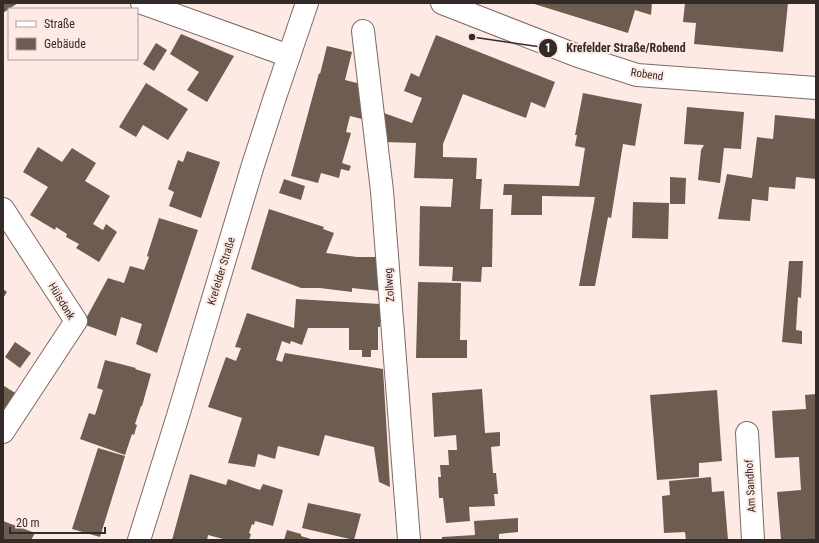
<svg xmlns="http://www.w3.org/2000/svg" width="819" height="543" font-family="'Roboto Condensed',sans-serif">
	<rect width="100%" height="100%" fill="#fdeae4"/>
	<!-- building -->
	<g fill="#6c5d50">
		<polygon points="3,3 18,3 3,13"/>
		<polygon points="531,3 652,3 651,15 635,10 628,33"/>
		<polygon points="685,3 788,3 783,52 694,44 696,23 683,22"/>
		<polygon points="181,34 234,56 207,102 187,90 199,72 170,54"/>
		<polygon points="436,35 555,82 545,108 531,102 526,118 463,94 443,144 443,157 477,158 476,179 482,179 480,209 493,209 492,267 482,267 481,282 452,281 453,267 419,266 420,206 451,207 453,179 414,178 416,143 384,142 381,112 412,123 422,98 404,91 411,73 419,77"/>
		<polygon points="156,43 167,50 154,71 143,64"/>
		<polygon points="327,46 352,52 345,80 361,84 366,120 350,116 346,132 351,133 342,163 351,166 349,171 341,169 339,178 321,173 318,183 291,176 319,73 320,74"/>
		<polygon points="146,83 188,109 168,140 143,125 136,137 119,127"/>
		<polygon points="583,93 613,99 642,104 635,146 623,144 611,218 608,217 595,286 579,286 595,197 542,196 542,215 511,215 512,195 503,195 504,184 579,186 585,148 575,146 577,135 575,135"/>
		<polygon points="687,107 744,112 741,149 724,148 720,183 698,180 701,150 704,145 684,144"/>
		<polygon points="775,115 816,119 816,179 796,177 795,189 769,187 768,201 752,199 750,221 718,219 727,174 752,178 757,137 773,139"/>
		<polygon points="38,147 62,162 72,148 96,163 85,181 110,196 93,224 103,230 106,224 117,232 99,262 76,248 79,244 66,237 67,234 56,227 55,230 30,215 48,187 23,172"/>
		<polygon points="187,151 220,162 201,218 169,206 174,192 168,189 178,160 183,162"/>
		<polygon points="670,177 686,178 685,204 670,204"/>
		<polygon points="284,179 305,186 301,200 279,193"/>
		<polygon points="633,202 669,203 668,239 632,238"/>
		<polygon points="269,209 324,227 323,229 334,233 326,253 357,257 379,257 380,291 352,288 352,292 320,288 301,288 251,269"/>
		<polygon points="159,218 198,230 157,353 136,344 142,324 121,317 116,336 83,324 108,278 124,283 130,266 144,270 149,257 147,256"/>
		<polygon points="789,261 803,261 801,298 798,297 796,330 802,331 802,344 782,342"/>
		<polygon points="418,282 461,283 460,340 467,340 467,358 416,358"/>
		<polygon points="3,289 7,292 3,298"/>
		<polygon points="296,299 380,304 380,327 378,327 378,350 371,350 371,357 362,357 362,350 349,350 349,328 308,328 302,345 291,341 290,344 282,341 276,360 282,362 285,353 383,369 390,487 379,482 374,447 325,435 319,456 278,446 275,459 258,454 255,467 228,463 242,418 208,407 226,357 236,361 241,348 235,347 247,313 294,328"/>
		<polygon points="15,342 31,353 20,368 5,357"/>
		<polygon points="105,360 136,368 135,369 151,374 142,406 141,406 135,424 137,425 134,435 132,434 125,455 80,439 89,413 95,415 103,390 97,388"/>
		<polygon points="4,386 17,394 3,416 3,388"/>
		<polygon points="482,389 485,433 500,432 500,446 491,447 493,473 496,473 498,494 494,494 495,506 469,507 470,521 446,523 443,498 439,498 438,477 441,477 440,465 449,465 448,450 457,450 456,435 434,437 432,393"/>
		<polygon points="717,390 722,461 699,463 699,477 657,480 650,395"/>
		<polygon points="816,394 816,540 781,540 777,492 801,490 799,457 775,458 772,411 806,409 805,395"/>
		<polygon points="98,448 125,456 100,537 72,529"/>
		<polygon points="190,474 226,485 228,479 260,490 263,484 283,490 273,526 255,521 254,525 252,524 249,533 251,534 249,540 227,540 208,535 207,540 172,540"/>
		<polygon points="711,477 712,492 724,491 728,540 686,540 685,532 664,533 662,496 670,495 669,481"/>
		<polygon points="308,503 361,514 354,540 302,528"/>
		<polygon points="518,518 518,532 499,534 499,540 442,540 442,537 475,535 474,521"/>
		<polygon points="3,521 35,533 31,540 3,540"/>
		<polygon points="287,530 301,534 301,536 314,540 284,540"/>
	</g>
	<g fill="none" stroke-linecap="round" stroke-linejoin="round">
		<!-- minor casing -->
		<g stroke="#7f6a64" stroke-width="24">
			<g id="minor">
				<polyline points="142,3 289,56"/>
				<polyline points="442,3 578,56 637,75 816,88"/>
				<polyline points="363,31 382,191 409,540"/>
				<polyline points="3,209 76,321 3,432"/>
				<polyline points="747,433 753,540"/>
			</g>
		</g>
		<!-- major casing -->
		<g stroke="#7f6a64" stroke-width="24">
			<polyline id="major" points="139,540 177,419 253,165 274,100 307,3"/>
		</g>
		<!-- minor -->
		<use href="#minor" stroke="#fff" stroke-width="22"/>
		<!-- major -->
		<use href="#major" stroke="#fff" stroke-width="22"/>
	</g>
	<g text-anchor="middle" stroke-width="4" stroke-linejoin="round" paint-order="stroke">
		<!-- street labels -->
		<g font-size="11" fill="#342b28" stroke="#fdeae4">
			<text transform="translate(647 74) rotate(8)" y="4">Robend</text>
			<text transform="translate(221 271) rotate(-73)" y="4">Krefelder Straße</text>
			<text transform="translate(389 285) rotate(-94)" y="4">Zollweg</text>
			<text transform="translate(62 301) rotate(59)" y="4">Hülsdonk</text>
			<text transform="translate(750 486) rotate(-93)" y="4">Am Sandhof</text>
		</g>
	</g>
	<!-- callouts -->
	<path fill="none" stroke="#342b28" stroke-width="1.5" d="M472 37L548 48"/>
	<g fill="#342b28" stroke="#fdeae4" stroke-width="1.5">
		<circle cx="472" cy="37" r="4"/>
		<circle cx="548" cy="48" r="10"/>
	</g>
	<g font-size="12" text-anchor="middle" font-weight="bold" fill="#fff">
		<text x="548" y="52">1</text>
	</g>
	<g font-size="12" text-anchor="middle" font-weight="bold" fill="#342b28" stroke="#fdeae4" stroke-width="4" stroke-linejoin="round" paint-order="stroke">
		<text x="626" y="52">Krefelder Straße/Robend</text>
	</g>
	<!-- border -->
	<rect width="819" height="543" fill="none" stroke="#342b28" stroke-width="8"/>
	<!-- legend -->
	<rect x="8" y="8" width="130" height="52" fill="#fdeae4" stroke="#ad9e99"/>
	<rect x="16" y="21" width="20" height="6" fill="#ffffff" stroke="#ad9e99"/>
	<text x="44" y="28" font-size="12" fill="#342b28">Straße</text>
	<rect x="16" y="38" width="20" height="12" fill="#6c5d50" stroke="#ad9e99"/>
	<text x="44" y="48" font-size="12" fill="#342b28">Gebäude</text>
	<!-- scale -->
	<path d="M10 527v6h95v-6" fill="none" stroke="#342b28" stroke-width="2"/>
	<text x="16" y="527" font-size="12" fill="#342b28" stroke="#fdeae4" stroke-width="3" paint-order="stroke">20 m</text>
</svg>
